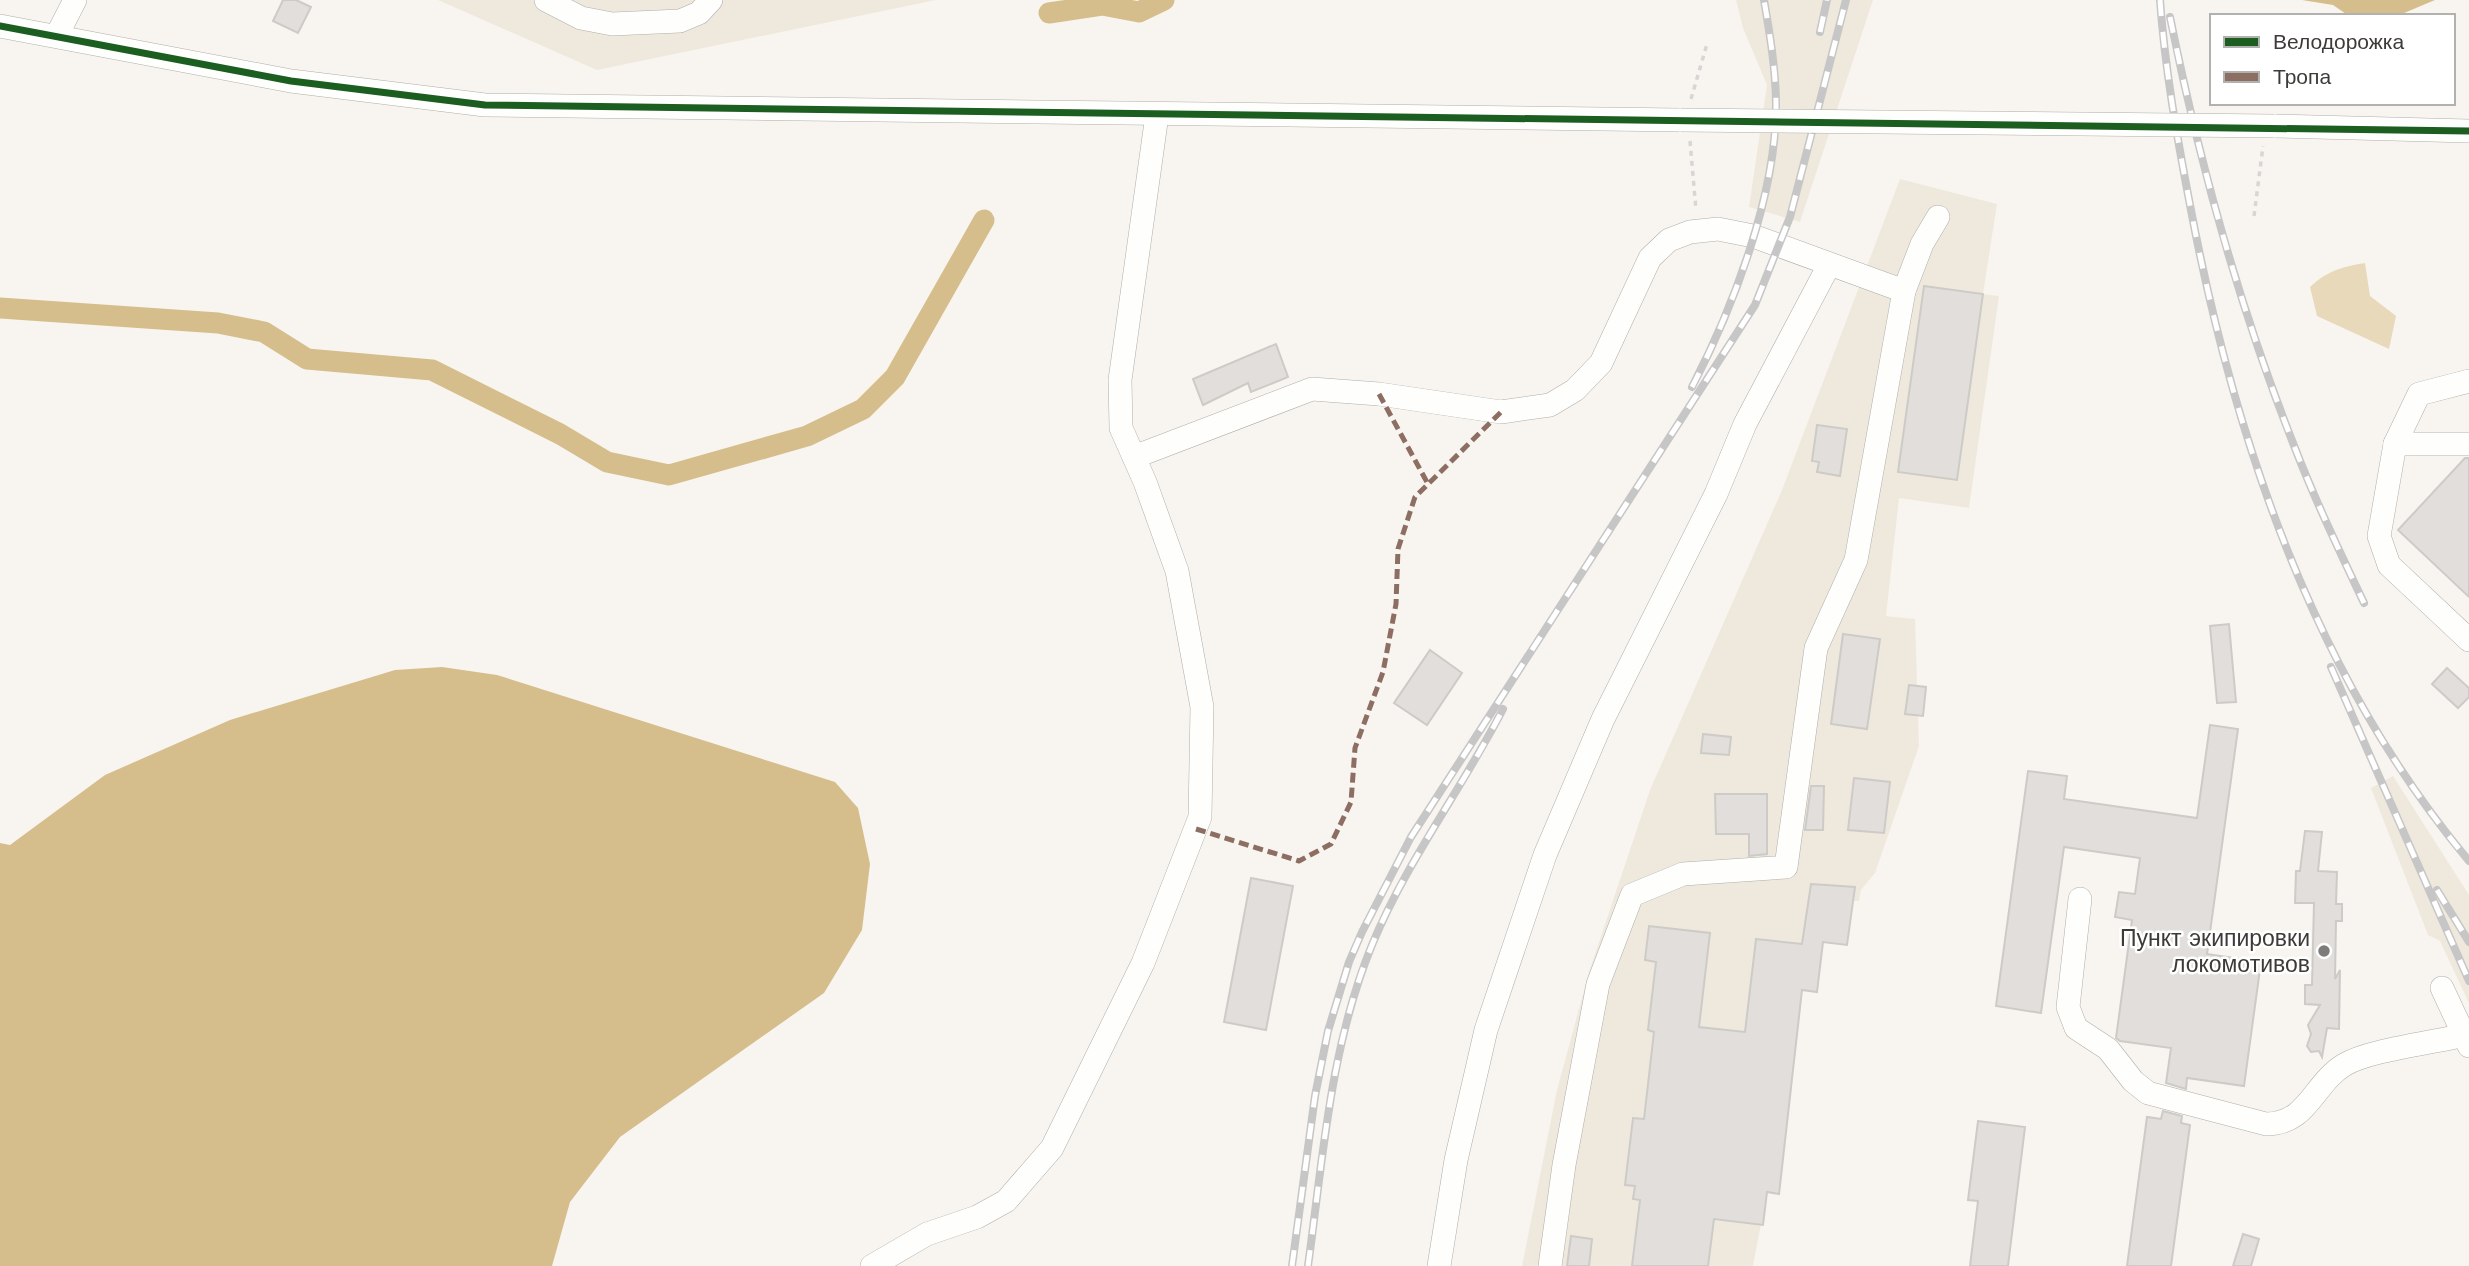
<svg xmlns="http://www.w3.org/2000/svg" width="2469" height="1266" font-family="'Work Sans',sans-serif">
	<rect width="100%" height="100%" fill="#f8f5f0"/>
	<!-- built -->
	<g fill="#efe9dd">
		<polygon points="438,0 936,0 597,70"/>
		<polygon points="1736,0 1873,0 1800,222 1749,207 1767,85 1743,28"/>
		<polygon points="1900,179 1997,204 1983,294 1999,296 1969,508 1899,498 1886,616 1915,619 1919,746 1875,873 1861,890 1859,901 1853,901 1822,942 1802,990 1779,1194 1767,1193 1753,1266 1522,1266 1557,1090 1589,972 1650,790 1782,490"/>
		<polygon points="2393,776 2469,895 2469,1003 2440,941 2428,935 2371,788"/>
	</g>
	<!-- green -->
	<path fill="#e8d9ba" d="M2365,263L2370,296L2396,316L2389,349L2317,316L2310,287C2327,271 2341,267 2365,263Z"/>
	<!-- water -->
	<g fill="#d6be8c">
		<polygon points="2302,0 2435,0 2397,16 2349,16 2333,5"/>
		<polygon points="442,667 497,675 835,782 858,808 870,864 862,930 824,993 620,1137 570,1202 552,1266 0,1266 0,843 10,845 105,775 230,720 395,670"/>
	</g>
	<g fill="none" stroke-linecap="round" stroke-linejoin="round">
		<!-- canal -->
		<g stroke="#d6be8c" stroke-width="21">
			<polyline points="1049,13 1102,5 1139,12 1164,0"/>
			<polyline points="0,308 218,323 264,332 307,359 432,370 560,434 607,462 669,475 807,436 863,409 895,377 984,220"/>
		</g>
	</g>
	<!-- building -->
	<g fill="#e1dedb" stroke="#cdcbc7" stroke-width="2">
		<polygon points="283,0 296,0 311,7 298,33 273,21"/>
		<polygon points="1924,286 1983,294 1957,480 1898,472"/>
		<polygon points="1276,344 1288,377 1251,392 1248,383 1203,405 1193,379"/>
		<polygon points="1817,425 1847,429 1840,476 1817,472 1819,462 1812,461"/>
		<polygon points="2465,458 2469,458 2469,597 2398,530"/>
		<polygon points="2229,624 2236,702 2217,703 2210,626"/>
		<polygon points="1843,634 1880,639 1867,729 1831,724"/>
		<polygon points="1430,650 1462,673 1427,725 1394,703"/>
		<polygon points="2447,668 2469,688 2469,697 2458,708 2432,684"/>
		<polygon points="1909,685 1926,687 1923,716 1905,714"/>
		<polygon points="2210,725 2238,729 2207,954 2261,962 2244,1086 2187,1078 2186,1089 2166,1083 2171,1048 2120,1041 2116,1038 2132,920 2115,917 2119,892 2135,894 2140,858 2064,847 2041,1013 1996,1006 2028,771 2067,776 2064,799 2197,818"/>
		<polygon points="1703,734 1731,737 1729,755 1701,753"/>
		<polygon points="1854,778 1890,782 1884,833 1848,830"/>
		<polygon points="1811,786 1824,786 1823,830 1805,830"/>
		<polygon points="1715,794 1767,794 1767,854 1749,856 1749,834 1716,834"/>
		<polygon points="2305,831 2322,832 2318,871 2337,872 2336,904 2342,904 2342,921 2336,921 2335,979 2340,970 2339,1029 2327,1028 2322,1057 2319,1051 2311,1052 2307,1046 2311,1034 2308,1025 2320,1005 2305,1004 2305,985 2312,985 2314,903 2295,903 2296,871 2300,871"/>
		<polygon points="1251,878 1293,886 1266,1030 1224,1022"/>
		<polygon points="1811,884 1855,887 1847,945 1823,942 1817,992 1802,990 1779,1194 1767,1192 1763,1225 1714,1219 1708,1266 1632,1266 1640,1200 1633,1199 1635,1186 1625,1185 1633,1118 1644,1119 1654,1032 1648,1030 1656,962 1645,960 1649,926 1710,933 1699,1027 1745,1032 1756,939 1802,944"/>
		<polygon points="2163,1111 2182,1116 2181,1123 2190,1125 2171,1266 2127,1266 2147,1117 2161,1119"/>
		<polygon points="1978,1121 2025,1127 2008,1266 1970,1266 1978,1201 1968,1200"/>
		<polygon points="2243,1234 2259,1239 2251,1266 2233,1266"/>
		<polygon points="1571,1236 1592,1239 1589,1266 1567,1266"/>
	</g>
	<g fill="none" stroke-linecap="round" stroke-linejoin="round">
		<!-- minor casing -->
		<g stroke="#b0aeaa" stroke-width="24">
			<g id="minor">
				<polyline points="546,0 581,18 612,24 680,21 699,13 711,0"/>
				<polyline points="0,26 291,81 485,105 1681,120"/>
				<polyline points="57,35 75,0"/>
				<polyline points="2274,126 2469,131"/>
				<polyline points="2469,381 2419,394 2395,444 2379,536 2389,565 2469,640"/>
				<polyline points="2395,444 2469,444"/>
				<polyline points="1134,457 1312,389 1379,394 1501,412 1550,405 1575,390 1601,363 1650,258 1669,240 1690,232 1718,229 1753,236 1904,291"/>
				<path d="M2080,899L2068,1007L2076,1028L2108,1049L2133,1081L2148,1093L2266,1124C2308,1124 2313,1084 2344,1065C2369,1050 2432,1043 2464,1035"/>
				<polyline points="2442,988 2469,1046"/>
				<polyline points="872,1266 927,1234 977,1217 1006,1201 1052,1148 1143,963 1200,817 1202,707 1177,571 1145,482 1121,428 1120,380 1157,115"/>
				<polyline points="1439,1266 1456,1160 1486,1030 1545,855 1603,719 1716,494 1745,424 1829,265"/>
				<polyline points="1550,1266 1564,1165 1598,984 1632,895 1683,874 1786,867 1816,648 1856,560 1904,291 1922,244 1938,217"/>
			</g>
		</g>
		<!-- path -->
		<g stroke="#d7d6d5" stroke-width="3.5" stroke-dasharray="5 5" stroke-linecap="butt">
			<polyline points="1691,99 1707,44"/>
			<polyline points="1690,141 1696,210"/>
			<polyline points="2254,216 2263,146"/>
		</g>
		<!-- minor -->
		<use href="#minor" stroke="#fefefd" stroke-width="23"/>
		<!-- rail casing -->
		<g stroke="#c7c6c6" stroke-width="8">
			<g id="rail">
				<path d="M2160,0C2165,69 2177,137 2190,205C2234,439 2314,676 2469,861"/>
				<path d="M2170,17C2199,161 2239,306 2293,443C2314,498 2339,550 2364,603"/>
				<polyline points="1820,32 1827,0"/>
				<path d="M1692,387C1733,308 1776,196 1776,106C1776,71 1770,35 1764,0"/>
				<polyline points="2331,667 2469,981"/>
				<polyline points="2437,890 2469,942"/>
				<polyline points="1292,1266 1315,1096 1328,1031 1349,962 1362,932 1411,837 1755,305 1790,217 1846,0"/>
				<path d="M1308,1266C1323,1158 1330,1047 1372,945C1406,862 1462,789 1503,709"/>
			</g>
		</g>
		<!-- rail -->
		<use href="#rail" stroke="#fff" stroke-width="5" stroke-dasharray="16" stroke-linecap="butt"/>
		<!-- minor-bridge casing -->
		<g stroke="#b0aeaa" stroke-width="24" stroke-linecap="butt">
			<polyline id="minor-bridge" points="1681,120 2274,126"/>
		</g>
		<!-- minor-bridge -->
		<use href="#minor-bridge" stroke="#fefefd" stroke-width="23"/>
		<!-- quiet -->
		<g stroke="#8d6e63" stroke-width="5" stroke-dasharray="10 5" stroke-linecap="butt">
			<polyline points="1379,394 1428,484"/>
			<polyline points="1196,829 1299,861 1331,844 1351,802 1355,748 1383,672 1396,604 1398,549 1415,497 1501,412"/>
		</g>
		<!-- cycleway casing -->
		<g stroke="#fff" stroke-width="11">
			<polyline id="cycleway" points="0,26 291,81 485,105 2469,131"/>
		</g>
		<!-- cycleway -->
		<use href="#cycleway" stroke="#1b5e20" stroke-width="7"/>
	</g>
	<!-- markers -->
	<circle fill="#7e7c78" stroke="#fff" stroke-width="2.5" cx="2324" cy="951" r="7"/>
	<g text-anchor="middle" stroke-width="5" stroke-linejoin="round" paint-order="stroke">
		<!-- poi labels -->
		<g font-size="23" fill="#3d3b37" stroke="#fff" text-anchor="end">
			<text x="2310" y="946">Пункт экипировки<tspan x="2310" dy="26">локомотивов</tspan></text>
		</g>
	</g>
	<!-- legend -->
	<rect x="2210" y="14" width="245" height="91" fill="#ffffff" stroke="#b1b1af" stroke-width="2"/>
	<rect x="2224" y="37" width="35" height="10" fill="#1b5e20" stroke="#b1b1af" stroke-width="2"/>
	<text x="2273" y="49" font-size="21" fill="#3d3b37">Велодорожка</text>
	<rect x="2224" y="72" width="35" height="10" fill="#8d6e63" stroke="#b1b1af" stroke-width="2"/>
	<text x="2273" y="84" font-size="21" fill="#3d3b37">Тропа</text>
</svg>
